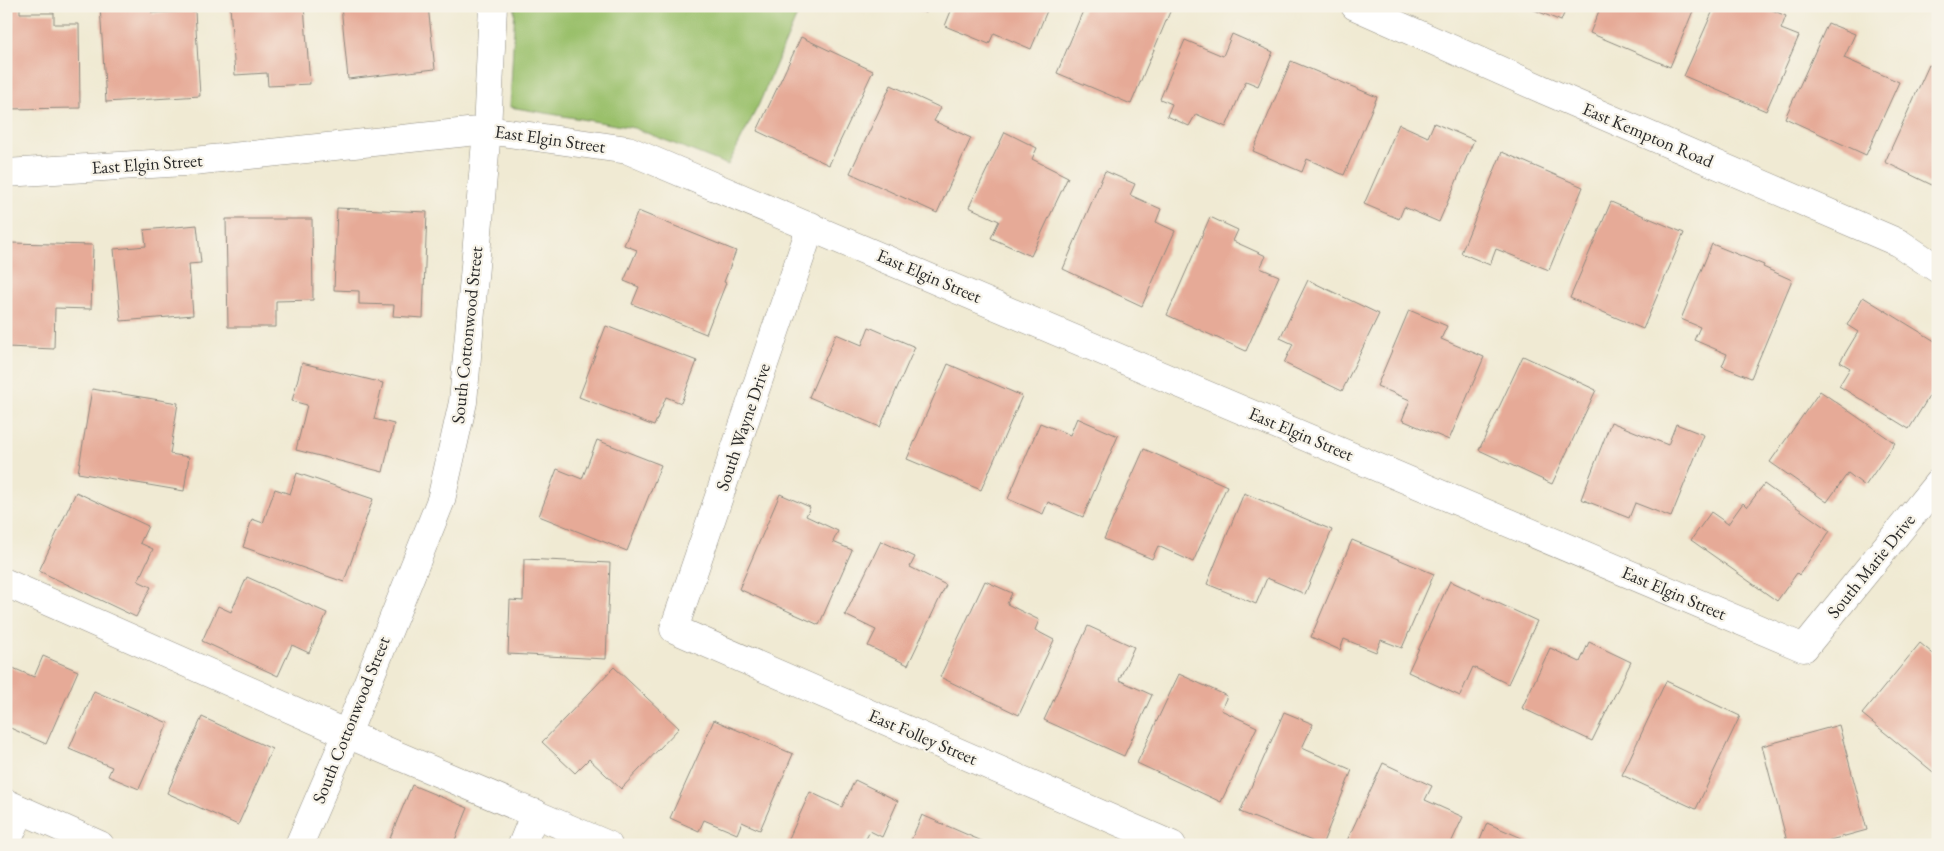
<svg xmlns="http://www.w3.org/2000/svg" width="1944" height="851" font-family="'EB Garamond',serif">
	<rect width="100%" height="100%" fill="#f7f3e8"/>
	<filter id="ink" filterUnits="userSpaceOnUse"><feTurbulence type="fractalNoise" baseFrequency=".02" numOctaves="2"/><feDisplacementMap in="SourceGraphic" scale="10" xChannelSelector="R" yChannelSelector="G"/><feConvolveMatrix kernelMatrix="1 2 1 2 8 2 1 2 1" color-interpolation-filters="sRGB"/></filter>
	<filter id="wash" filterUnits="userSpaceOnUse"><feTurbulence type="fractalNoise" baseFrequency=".0096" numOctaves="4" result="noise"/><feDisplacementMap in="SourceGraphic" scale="20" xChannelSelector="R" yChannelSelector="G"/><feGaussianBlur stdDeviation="1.12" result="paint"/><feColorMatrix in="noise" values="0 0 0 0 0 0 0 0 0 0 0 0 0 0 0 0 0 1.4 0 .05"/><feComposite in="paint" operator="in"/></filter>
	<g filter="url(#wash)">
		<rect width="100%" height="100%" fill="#f0ead3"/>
		<!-- green -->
		<polygon fill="#9ac06b" stroke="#62764b" points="515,6 801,6 759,104 728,165 634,128 510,107"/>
		<g id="blocks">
			<!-- building -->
			<g fill="#e6aa97">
				<polygon points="6,6 20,6 20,13 54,13 54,24 79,24 80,108 6,109"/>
				<polygon points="100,6 151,6 152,13 195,11 200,96 106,102"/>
				<polygon points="230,6 304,6 310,84 268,86 267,73 235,75"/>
				<polygon points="341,6 428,6 435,69 348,79"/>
				<polygon points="909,6 929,6 926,13"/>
				<polygon points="953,6 1049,6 1031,49 994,33 989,44 945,26"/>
				<polygon points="1085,6 1172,7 1131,104 1057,73"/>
				<polygon points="1525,6 1567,6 1561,21"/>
				<polygon points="1601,6 1695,6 1670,67 1590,33"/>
				<polygon points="1715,6 1763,6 1786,16 1781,29 1799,36 1766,111 1684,76"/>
				<polygon points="1828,23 1855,34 1844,58 1899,82 1866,155 1785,118"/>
				<polygon points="1232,34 1273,52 1258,86 1246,81 1226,127 1196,114 1189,126 1167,116 1172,104 1160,99 1185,40 1223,56"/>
				<polygon points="801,37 873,71 829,165 757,131"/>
				<polygon points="1291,61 1377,97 1344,175 1307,159 1302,172 1253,151"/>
				<polygon points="1929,65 1938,69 1938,188 1885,162"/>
				<polygon points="891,85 941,108 934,121 971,138 937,213 850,173"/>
				<polygon points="1434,123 1474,140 1439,222 1404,207 1399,219 1364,204 1399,124 1428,137"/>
				<polygon points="1005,132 1037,148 1032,159 1068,177 1031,256 991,238 999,221 969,207"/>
				<polygon points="1502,152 1583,187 1549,270 1496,249 1490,265 1461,253"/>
				<polygon points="1105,171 1135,184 1130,195 1161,209 1156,222 1175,231 1142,306 1063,269"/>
				<polygon points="1611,202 1684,233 1643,329 1570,298"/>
				<polygon points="337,208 427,212 423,318 393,316 394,305 359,304 359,291 334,290"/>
				<polygon points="638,211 736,251 724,282 726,283 706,334 632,304 639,287 624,281 637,250 624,245"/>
				<polygon points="1210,217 1238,230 1233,241 1266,256 1260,268 1279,276 1246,351 1167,315"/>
				<polygon points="226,219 312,219 313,300 276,301 276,327 228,327"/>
				<polygon points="197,225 201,263 189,264 193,315 121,321 114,249 146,246 144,230"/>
				<polygon points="10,243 93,245 91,309 55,308 54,349 7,347"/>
				<polygon points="1712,244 1764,265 1763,267 1792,280 1751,378 1722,366 1727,354 1694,340 1700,327 1681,319"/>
				<polygon points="1308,280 1379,314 1342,391 1284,363 1293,344 1280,338"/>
				<polygon points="1863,297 1938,343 1938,382 1909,429 1839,386 1850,368 1840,362 1858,332 1847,325"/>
				<polygon points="1409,310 1447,326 1441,339 1484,357 1449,440 1402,420 1410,400 1377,386"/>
				<polygon points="606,326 697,361 681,403 666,397 654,426 579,397"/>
				<polygon points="869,327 915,347 880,427 809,397 836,334 862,345"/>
				<polygon points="1523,356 1596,390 1552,484 1479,450"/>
				<polygon points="302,363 383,383 374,419 394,424 383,472 296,450 307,405 292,401"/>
				<polygon points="948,364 1022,396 981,490 907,459"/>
				<polygon points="92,389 178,403 170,454 189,457 184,491 78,473"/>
				<polygon points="1820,391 1895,443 1865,486 1848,473 1827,502 1770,462"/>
				<polygon points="1077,418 1118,436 1083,517 1048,502 1043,514 1008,499 1040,423 1070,435"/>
				<polygon points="1611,422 1668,445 1676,424 1704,435 1671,517 1635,503 1629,518 1581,499"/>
				<polygon points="597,440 661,465 627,551 539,516 557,469 582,479"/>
				<polygon points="1144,449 1227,486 1193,562 1158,546 1152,559 1104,539"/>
				<polygon points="297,473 373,499 344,582 243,547 252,519 263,523 275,489 290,494"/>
				<polygon points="1764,484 1830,531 1799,575 1797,573 1777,601 1691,540 1711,512 1728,524 1743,503 1747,507"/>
				<polygon points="76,492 148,526 140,543 153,549 138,581 151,587 136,617 39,571"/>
				<polygon points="1244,493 1332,530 1305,594 1267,578 1256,604 1207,584"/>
				<polygon points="780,494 810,507 806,516 838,531 833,542 852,550 819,625 739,589"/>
				<polygon points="1352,540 1434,574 1402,648 1381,640 1376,652 1344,639 1340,650 1311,637"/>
				<polygon points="881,541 915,557 910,567 946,585 908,665 868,646 876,630 845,615"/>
				<polygon points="524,559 610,563 606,659 508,654 510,600 523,601"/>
				<polygon points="247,577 327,613 309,653 292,645 278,676 202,641 218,606 231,612"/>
				<polygon points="985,581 1012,593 1007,604 1039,620 1035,630 1054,640 1019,715 940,677"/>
				<polygon points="1450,581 1537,621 1508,684 1473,667 1460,696 1408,672"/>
				<polygon points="1088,626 1134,647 1119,680 1152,695 1124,756 1044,720"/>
				<polygon points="1589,642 1631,662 1592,741 1522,708 1550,648 1580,662"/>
				<polygon points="1920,643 1938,658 1938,776 1862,714"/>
				<polygon points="43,656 78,671 46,744 6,726 6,665 34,677"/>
				<polygon points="614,667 679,728 621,789 589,759 575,773 542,742"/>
				<polygon points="1179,674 1227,696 1221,710 1257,727 1221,802 1137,763"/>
				<polygon points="1666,681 1740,716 1696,809 1622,775"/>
				<polygon points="94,691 168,723 139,789 108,776 112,767 69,749"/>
				<polygon points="1284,712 1313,724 1302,748 1352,770 1322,845 1240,812"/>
				<polygon points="202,717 272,749 238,825 167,793"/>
				<polygon points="714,720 793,754 760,830 742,822 737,834 704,820 699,831 670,818"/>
				<polygon points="1839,725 1867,830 1812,845 1788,845 1762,746"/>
				<polygon points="1383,763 1432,786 1425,800 1463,817 1450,845 1345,845"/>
				<polygon points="855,780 898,801 882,837 870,831 863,845 786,845 810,792 842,807"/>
				<polygon points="412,785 468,808 453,845 387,845"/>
				<polygon points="922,815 991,845 909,845"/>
				<polygon points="1487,823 1538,845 1478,845"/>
			</g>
		</g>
	</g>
	<g filter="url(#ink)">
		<use href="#blocks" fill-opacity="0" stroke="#8e8a7f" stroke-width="1"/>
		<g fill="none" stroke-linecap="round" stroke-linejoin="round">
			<!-- minor casing -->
			<g stroke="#8e8a7f" stroke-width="29">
				<g id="minor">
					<polyline points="1355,6 1544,90 1899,243 1938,269"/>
					<polyline points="6,173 184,162 487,130 628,150 1804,648 1938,483"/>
					<polyline points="811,226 674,629 1172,845"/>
					<polyline points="6,583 347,734 608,845"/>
					<polyline points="6,803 100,845"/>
					<polyline points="6,844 21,810"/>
					<polyline points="299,845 347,734 441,500 463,402 487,130 493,6"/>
					<polyline points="522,845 535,813"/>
				</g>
			</g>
			<!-- minor -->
			<use href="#minor" stroke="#fff" stroke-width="28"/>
		</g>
	</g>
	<g text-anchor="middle" stroke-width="4.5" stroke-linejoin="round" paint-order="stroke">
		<!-- street labels -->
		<g font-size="18" fill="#2b2b2b" stroke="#f7f3e8">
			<text transform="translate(1648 135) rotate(23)" y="6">East Kempton Road</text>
			<text transform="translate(550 139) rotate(8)" y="6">East Elgin Street</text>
			<text transform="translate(147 164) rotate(-4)" y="6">East Elgin Street</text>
			<text transform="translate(929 276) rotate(23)" y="6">East Elgin Street</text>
			<text transform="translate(467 335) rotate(-84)" y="6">South Cottonwood Street</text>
			<text transform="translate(743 427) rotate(-71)" y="6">South Wayne Drive</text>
			<text transform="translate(1301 434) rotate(23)" y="6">East Elgin Street</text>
			<text transform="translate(1871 566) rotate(-51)" y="6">South Marie Drive</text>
			<text transform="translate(1674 593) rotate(23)" y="6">East Elgin Street</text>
			<text transform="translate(351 720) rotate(-68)" y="6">South Cottonwood Street</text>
			<text transform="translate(923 737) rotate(23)" y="6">East Folley Street</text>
		</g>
	</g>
	<!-- margin -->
	<rect width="1944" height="851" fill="none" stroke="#f7f3e8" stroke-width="25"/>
</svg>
